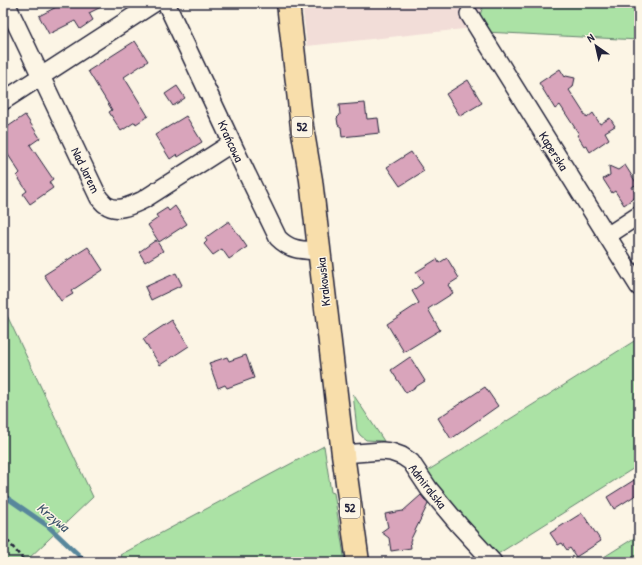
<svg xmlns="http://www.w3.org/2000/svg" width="642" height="565" font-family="'Patrick Hand',sans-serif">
	<rect width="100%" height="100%" fill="#fcf5e5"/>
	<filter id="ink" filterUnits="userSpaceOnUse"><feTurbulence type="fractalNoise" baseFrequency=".025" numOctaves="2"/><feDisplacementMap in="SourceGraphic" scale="8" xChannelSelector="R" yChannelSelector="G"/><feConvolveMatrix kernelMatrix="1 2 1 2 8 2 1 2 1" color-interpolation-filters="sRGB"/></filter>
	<g filter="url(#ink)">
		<!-- built -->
		<polygon fill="#f2ddd8" points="302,3 484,3 478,21 473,28 307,46"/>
		<!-- green -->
		<g fill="#abe2a5" stroke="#668270">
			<polygon points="484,3 639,3 639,40 485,32 478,21"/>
			<polygon points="3,307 93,497 25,562 3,562"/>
			<polygon points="639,338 639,465 493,557 424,473"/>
			<polygon points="353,394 384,441 366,440 360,435 357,430"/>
			<polygon points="324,446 331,492 334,493 345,562 127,562 120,555"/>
			<polygon points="639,535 639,562 596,562"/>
		</g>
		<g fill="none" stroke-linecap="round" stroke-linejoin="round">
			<!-- stream -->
			<polyline stroke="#59879c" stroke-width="5" points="3,495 48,526 86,562"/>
		</g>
		<!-- building -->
		<g fill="#d9a4bb" stroke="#22223b">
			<polygon points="64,3 109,3 89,13 93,20 80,29 75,21 49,34 39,16"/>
			<polygon points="135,41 148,61 124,77 148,116 136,124 135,122 121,131 109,112 112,110 88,71"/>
			<polygon points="560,69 565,77 566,76 575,78 573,87 569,90 587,118 593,113 600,124 610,118 615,126 605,132 609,139 590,152 586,145 584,146 577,135 579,134 560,105 555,109 539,83"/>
			<polygon points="468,80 482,103 460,116 446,94"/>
			<polygon points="177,86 185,98 173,106 165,94"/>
			<polygon points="365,103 367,119 378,118 380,133 342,137 341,127 338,125 337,118 340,115 339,105"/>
			<polygon points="25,115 40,138 30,145 53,179 49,182 53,188 30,204 23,194 27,191 17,176 20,173 3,147 3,130"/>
			<polygon points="186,116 202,142 178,157 177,154 170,159 155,135"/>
			<polygon points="411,152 424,171 400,186 387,167"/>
			<polygon points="625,165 637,184 632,187 637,196 624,205 615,191 612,193 603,179 610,175 609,166 618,170"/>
			<polygon points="175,206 187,224 159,242 148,225 158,218 156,215 167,208 169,211"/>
			<polygon points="229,221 247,247 229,259 222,249 213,255 204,244 207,241 205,238"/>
			<polygon points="156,240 163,251 145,262 139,252"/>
			<polygon points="88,247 103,270 71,291 73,294 61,301 44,275"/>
			<polygon points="447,258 459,278 448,285 453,293 428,309 440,330 404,352 387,324 419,303 412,291 423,283 416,272 437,259 439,263"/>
			<polygon points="176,273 182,285 151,300 145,287"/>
			<polygon points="172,320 189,346 160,365 143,339"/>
			<polygon points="246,355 254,378 227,388 225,385 218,388 209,363 227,357 229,361"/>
			<polygon points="410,357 425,381 406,393 391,370"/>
			<polygon points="485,387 498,406 451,439 438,418"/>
			<polygon points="639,477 639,493 614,509 607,497"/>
			<polygon points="421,495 428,504 410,541 411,548 391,551 389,538 381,532 388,527 385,514 403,511"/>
			<polygon points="582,513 601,541 576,557 570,548 567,550 562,543 558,545 550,533"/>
		</g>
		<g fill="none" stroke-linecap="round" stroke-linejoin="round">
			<!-- minor casing -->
			<g stroke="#22223b" stroke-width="20">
				<g id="minor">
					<path d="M6,3L99,198C101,200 103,203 106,205C117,213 132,205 143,200L232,143"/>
					<path d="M166,3L232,143L278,238C291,251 302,250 319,251"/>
					<polyline points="469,14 639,287"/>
					<polyline points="3,101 154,3"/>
					<polyline points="607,236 639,215"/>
					<polyline points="343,454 382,451 391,452 402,456 411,462 429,489 459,525 493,562"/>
				</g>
			</g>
			<!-- major casing -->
			<g stroke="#22223b" stroke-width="25">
				<polyline id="major" points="288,3 302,127 311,180 343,454 358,562"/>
			</g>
			<!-- path -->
			<polyline stroke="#22223b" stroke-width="2.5" stroke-dasharray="4 3" stroke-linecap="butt" points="3,535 25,562"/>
			<!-- minor -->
			<use href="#minor" stroke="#fcf5e5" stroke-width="17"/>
			<!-- major -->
			<use href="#major" stroke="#f8deab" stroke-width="22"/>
		</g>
	</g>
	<g text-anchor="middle" stroke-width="3" stroke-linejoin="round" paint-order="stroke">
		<!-- shield labels -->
		<g fill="#fcf5e5" stroke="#63616e" stroke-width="1">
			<rect x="292" y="117" width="20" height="20" rx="3"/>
			<rect x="340" y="498" width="20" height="20" rx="3"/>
		</g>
		<g font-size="12" font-weight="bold" fill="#22223b">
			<text x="302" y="131">52</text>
			<text x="350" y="512">52</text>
		</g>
		<!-- street labels -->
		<g font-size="13" fill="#22223b" stroke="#fcf5e5">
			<text transform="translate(231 141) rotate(65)" y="5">Krańcowa</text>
			<text transform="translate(554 151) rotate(58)" y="5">Kaperska</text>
			<text transform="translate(86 170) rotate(64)" y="5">Nad Jarem</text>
			<text transform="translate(323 282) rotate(-96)" y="5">Krakowska</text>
			<text transform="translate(428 486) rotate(52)" y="5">Admiralska</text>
		</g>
		<!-- water labels -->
		<g font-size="14" font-style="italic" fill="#3d546b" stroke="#fcf5e5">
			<text transform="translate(53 517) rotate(39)" y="5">Krzywa</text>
		</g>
	</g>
	<!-- margin -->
	<rect width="642" height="565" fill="none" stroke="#fcf5e5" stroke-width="16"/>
	<rect x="8" y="8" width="626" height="549" fill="none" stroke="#22223b" stroke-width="1.5" filter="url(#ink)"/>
	<!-- north arrow -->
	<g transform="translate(596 46) rotate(326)" stroke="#fcf5e5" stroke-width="3" paint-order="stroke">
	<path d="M0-3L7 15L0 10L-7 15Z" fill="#22223b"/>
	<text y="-6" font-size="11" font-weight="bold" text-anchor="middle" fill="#22223b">N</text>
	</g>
</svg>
